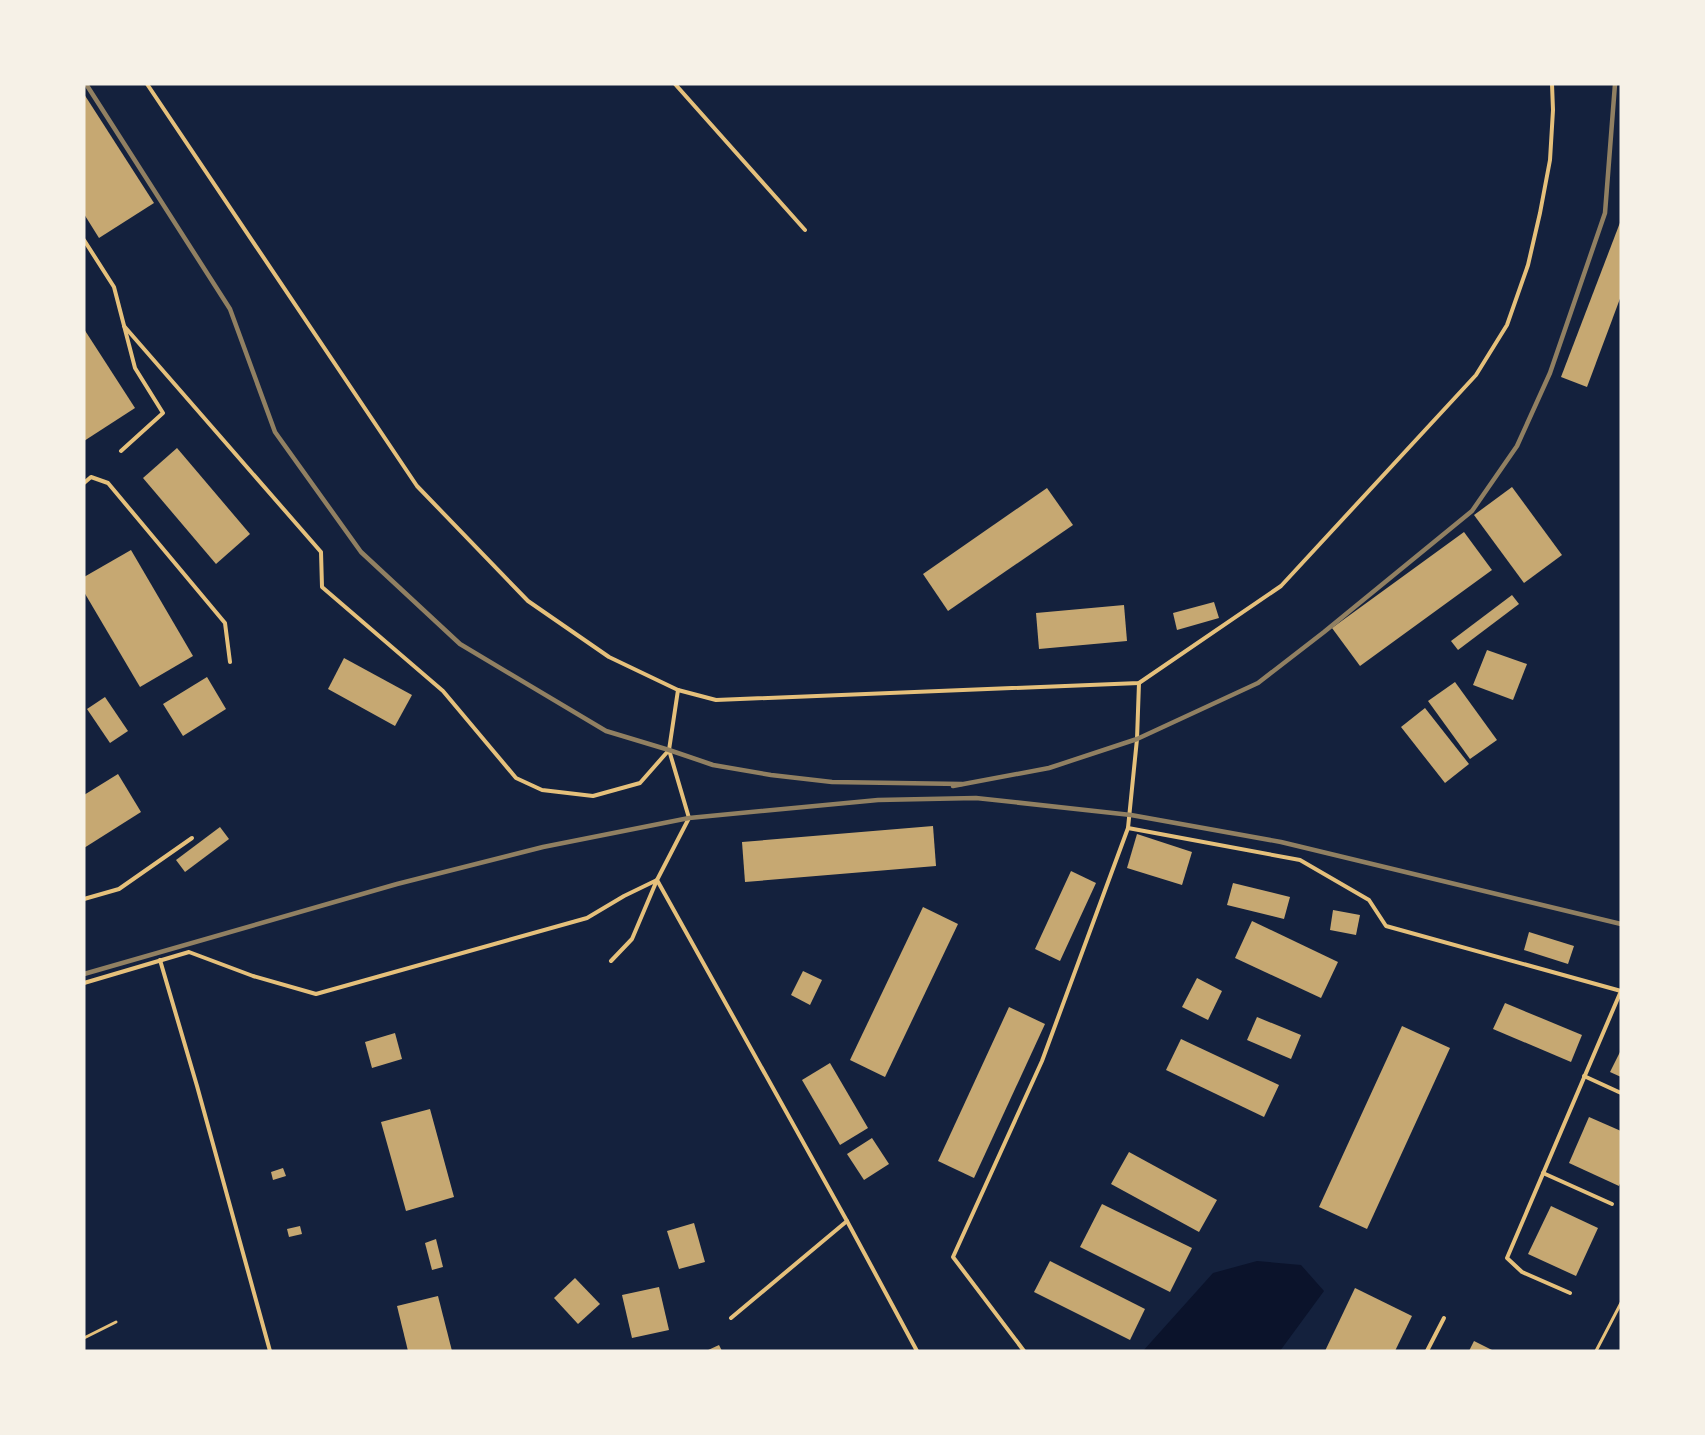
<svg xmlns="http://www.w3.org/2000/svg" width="1705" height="1435" font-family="'Times New Roman',serif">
	<rect width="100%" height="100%" fill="#14213d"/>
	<!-- water -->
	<polygon fill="#0b132b" points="1257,1261 1301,1265 1324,1291 1280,1351 1143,1351 1213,1273"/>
	<!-- building -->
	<g fill="#c6a872">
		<polygon points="84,94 154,203 99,238 84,214"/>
		<polygon points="1621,220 1621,296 1587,387 1561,377"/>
		<polygon points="84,329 135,408 84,441"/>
		<polygon points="177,448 250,534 216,564 143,478"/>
		<polygon points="1512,487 1562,555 1524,583 1474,515"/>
		<polygon points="1047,488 1073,525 948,611 923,574"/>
		<polygon points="1464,532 1492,570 1360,666 1332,628"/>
		<polygon points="131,550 193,656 140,687 84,592 84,577"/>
		<polygon points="1512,595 1519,604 1458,650 1451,641"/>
		<polygon points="1214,602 1219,618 1177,630 1173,613"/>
		<polygon points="1124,605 1127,641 1039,649 1036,613"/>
		<polygon points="1487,650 1527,664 1513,700 1473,685"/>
		<polygon points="344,658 412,695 395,726 328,689"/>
		<polygon points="207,677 226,709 183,736 163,704"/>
		<polygon points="1455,682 1497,740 1470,759 1428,701"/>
		<polygon points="105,697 128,731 110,743 87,709"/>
		<polygon points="1425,708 1469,764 1445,783 1401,727"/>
		<polygon points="118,774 141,812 84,848 84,795"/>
		<polygon points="933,826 936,866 745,882 742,842"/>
		<polygon points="220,827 229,839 185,872 176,860"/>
		<polygon points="1137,834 1192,852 1182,885 1127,868"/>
		<polygon points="1071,871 1096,883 1060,961 1035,949"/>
		<polygon points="1233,883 1290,897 1284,919 1227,905"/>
		<polygon points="923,907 958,924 885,1077 850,1060"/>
		<polygon points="1333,910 1360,915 1356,935 1330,930"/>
		<polygon points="1252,921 1338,962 1321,998 1235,958"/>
		<polygon points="1529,932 1574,946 1568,964 1524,950"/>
		<polygon points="803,971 822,980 810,1005 791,995"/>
		<polygon points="1197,978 1222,991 1208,1020 1182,1007"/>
		<polygon points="1505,1003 1582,1035 1571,1062 1493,1029"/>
		<polygon points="1009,1007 1045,1024 974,1178 938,1161"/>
		<polygon points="1257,1017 1301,1035 1291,1059 1247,1040"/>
		<polygon points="1402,1026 1450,1048 1367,1229 1319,1207"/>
		<polygon points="395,1033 402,1059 372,1068 365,1042"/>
		<polygon points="1181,1039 1279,1085 1264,1117 1166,1070"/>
		<polygon points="1621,1050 1621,1077 1610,1072"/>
		<polygon points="830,1063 868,1128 840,1145 802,1080"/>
		<polygon points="430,1109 454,1197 406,1211 381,1122"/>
		<polygon points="1589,1117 1621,1131 1621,1181 1619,1186 1569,1163"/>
		<polygon points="872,1138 889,1164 864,1180 847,1154"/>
		<polygon points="1129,1152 1217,1200 1199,1232 1111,1184"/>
		<polygon points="283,1168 286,1176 273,1180 271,1172"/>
		<polygon points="1102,1204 1192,1248 1170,1292 1080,1247"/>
		<polygon points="1551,1206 1598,1228 1576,1276 1528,1254"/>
		<polygon points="694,1223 705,1262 679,1269 667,1231"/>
		<polygon points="300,1226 302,1234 289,1237 287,1229"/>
		<polygon points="436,1239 443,1267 432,1270 425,1243"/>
		<polygon points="1050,1261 1145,1309 1130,1340 1034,1292"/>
		<polygon points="575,1278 600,1304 578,1324 554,1298"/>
		<polygon points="659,1287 669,1330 632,1338 622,1295"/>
		<polygon points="1355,1288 1412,1316 1395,1351 1325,1351"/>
		<polygon points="438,1296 452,1351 408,1351 397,1306"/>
		<polygon points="1474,1341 1494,1351 1469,1351"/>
		<polygon points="719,1345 722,1351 706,1351"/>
	</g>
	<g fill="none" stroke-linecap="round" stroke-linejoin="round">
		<!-- path -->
		<g stroke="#e5c07b" stroke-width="3">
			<polyline points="84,1338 116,1322"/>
			<polyline points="1596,1351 1621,1303"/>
		</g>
		<!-- service -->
		<g stroke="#e5c07b" stroke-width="4">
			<polyline points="147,84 417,486 528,601 609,657 678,690 716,700 1139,683 1281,586 1476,375 1507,325 1528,265 1540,213 1550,160 1553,110 1552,84"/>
			<polyline points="675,84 805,230"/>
			<polyline points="84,240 114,287 135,368 163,413 121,451"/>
			<polyline points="124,326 321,552 322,587 443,691 516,778 542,790 593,796 640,783 669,750"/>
			<polyline points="84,483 91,477 108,483 225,623 230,662"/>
			<polyline points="678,690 669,750 689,818 657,880 847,1221 917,1351"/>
			<polyline points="1128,828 1300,860 1369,900 1386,926 1621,991"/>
			<polyline points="84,899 119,889 192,838"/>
			<polyline points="160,960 197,1086 270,1351"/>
			<polyline points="84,983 189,952 253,976 316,994 587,918 624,896 657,880 632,939 611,961"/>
			<polyline points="1584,1076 1621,1093"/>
			<polyline points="1543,1173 1612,1204"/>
			<polyline points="1570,1293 1522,1272 1507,1258 1621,991"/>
			<polyline points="731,1318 847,1221"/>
			<polyline points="1024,1351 953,1257 1042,1061 1128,828 1137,739 1139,683"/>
			<polyline points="1427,1351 1444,1318"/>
		</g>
		<!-- rail -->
		<g stroke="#918062" stroke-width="4.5">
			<polyline points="86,84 230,309 275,432 361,552 460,644 606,731 669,750 713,765 771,775 832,782 962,784"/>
			<polyline points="953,786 1049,768 1137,739 1258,683 1324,632 1472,511 1517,446 1550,373 1605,213 1615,84"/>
			<polyline points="84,974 397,884 543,847 689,818 878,800 976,798 1131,815 1281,842 1621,924"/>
		</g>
	</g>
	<!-- border -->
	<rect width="1705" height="1435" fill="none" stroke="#f6f1e7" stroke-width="171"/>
</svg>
